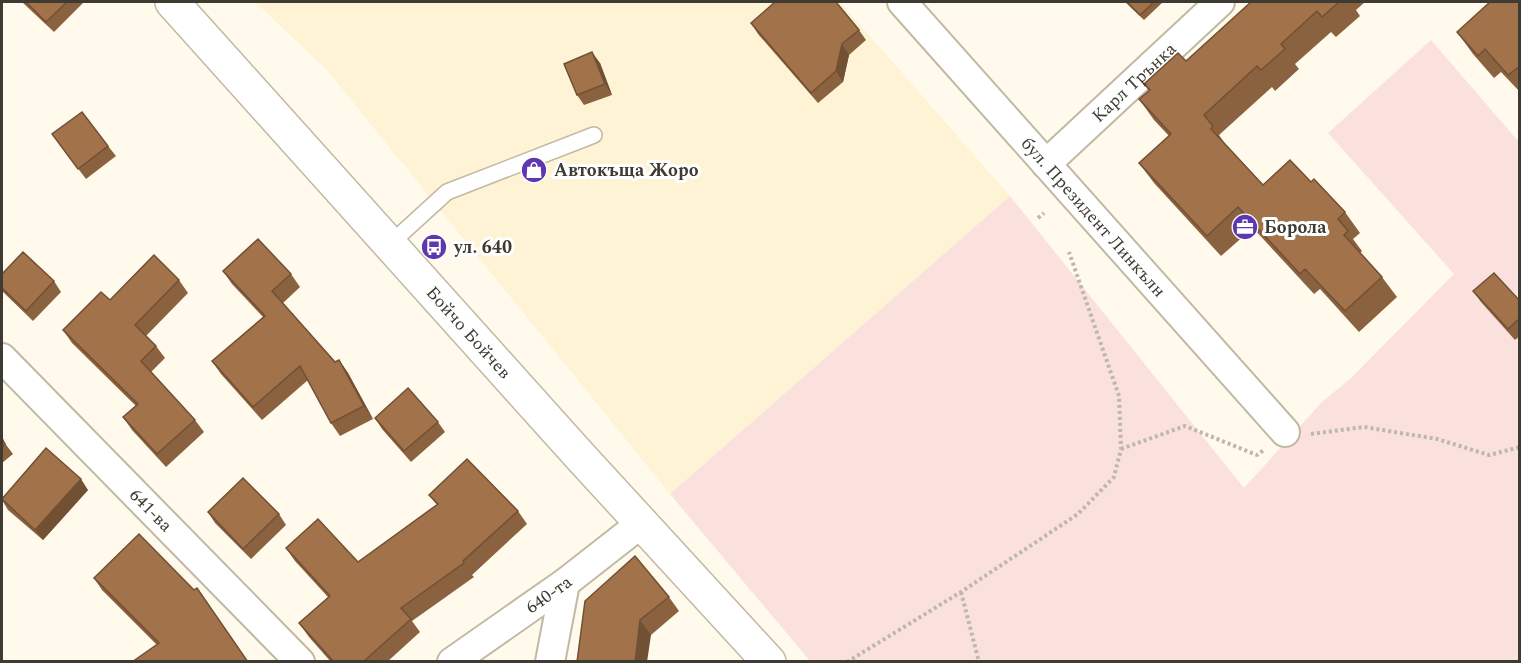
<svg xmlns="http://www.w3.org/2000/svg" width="1521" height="663" font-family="Spectral,serif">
	<rect width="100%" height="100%" fill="#fffaec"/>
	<!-- built -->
	<polygon fill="#fef3d4" points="255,2 840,2 1010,196 670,494 327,70"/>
	<!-- green -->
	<polygon fill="#fbe1dd" points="1431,40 1519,142 1519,661 810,661 670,494 1010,196 1244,488 1322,402 1350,379 1454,274 1328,133"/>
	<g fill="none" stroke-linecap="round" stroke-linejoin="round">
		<!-- lane casing -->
		<g stroke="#c1b9a3" stroke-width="18">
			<polyline id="lane" points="390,244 447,192 594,135"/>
		</g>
		<!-- street casing -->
		<g stroke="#c1b9a3" stroke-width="32">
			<g id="street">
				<path id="s1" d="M902,2L1285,432"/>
				<path id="s2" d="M1046,164L1220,2"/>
				<path id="s3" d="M2,358L300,662"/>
				<path id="s4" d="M452,662L565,583L643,522"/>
				<polyline points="550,662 565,583"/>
			</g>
		</g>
		<!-- highway casing -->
		<g stroke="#c1b9a3" stroke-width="36">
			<g id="highway">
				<path id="s5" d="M172,2L579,455L769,662"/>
			</g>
		</g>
		<!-- path -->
		<g stroke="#bdb8ac" stroke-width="4" stroke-dasharray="3 3" stroke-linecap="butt">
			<polyline points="1038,218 1044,213"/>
			<polyline points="1311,434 1364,427 1437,439 1489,455 1520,447"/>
			<polyline points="1121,449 1185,426 1257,455 1265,449"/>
			<polyline points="961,592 979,662"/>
			<polyline points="847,662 961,592 1078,514 1114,477 1121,449 1119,396 1069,252"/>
		</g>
		<!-- lane -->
		<use href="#lane" stroke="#fff" stroke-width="15"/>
		<!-- street -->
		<use href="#street" stroke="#fff" stroke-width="28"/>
		<!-- highway -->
		<use href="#highway" stroke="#fff" stroke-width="33"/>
	</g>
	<!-- wall -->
	<g fill="#8b6240">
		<polygon points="22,2 84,2 54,32"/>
		<polygon points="1125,2 1163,2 1144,20"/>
		<polygon points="1251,2 1365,2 1356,10 1360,16 1336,37 1331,32 1295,64 1299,69 1275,91 1272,87 1219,135 1227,147 1263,185 1311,182 1345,212 1360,233 1353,239 1362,251 1360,253 1382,277 1397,297 1359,332 1320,289 1314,294 1253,228 1221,256 1154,183 1139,163 1169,136 1154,120 1139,99 1149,91 1144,84 1186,61"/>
		<polygon points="1520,2 1520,92 1501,72 1494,78 1473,54 1457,32"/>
		<polygon points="751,23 859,30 866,40 849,55 843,82 818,103 758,34"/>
		<polygon points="600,63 612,95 584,105 577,95"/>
		<polygon points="52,134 108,146 116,156 86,179"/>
		<polygon points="223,271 291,274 300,287 283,303 335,362 339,360 348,373 373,419 340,436 331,423 308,380 262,420 221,374 212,361 263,317 232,284"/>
		<polygon points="2,274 54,281 61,292 33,321 2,291"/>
		<polygon points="179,280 188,293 146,336 156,346 165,358 151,372 195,420 204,432 166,467 132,430 123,417 136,406 72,343 63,330 110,300"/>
		<polygon points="1473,291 1520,301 1520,336 1515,340 1481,302"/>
		<polygon points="375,418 438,422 445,432 411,462 382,429"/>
		<polygon points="2,434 4,442 13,454 2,463"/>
		<polygon points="88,490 43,540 8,510 2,500"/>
		<polygon points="429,495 518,511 527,524 472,575 474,577 412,621 420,632 387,662 331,662 309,637 299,623 328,597 295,561 286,548 358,562 437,505"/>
		<polygon points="208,512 279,514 286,525 251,559 215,523"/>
		<polygon points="94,578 248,662 157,645 102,590"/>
		<polygon points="669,597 679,611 651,635 577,662"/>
	</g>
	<!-- shaded-wall -->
	<g fill="#715034">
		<polygon points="842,44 849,55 843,82 836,71"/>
		<polygon points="592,52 600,63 612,95 605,84"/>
		<polygon points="339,360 348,373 373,419 364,406"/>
		<polygon points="81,479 88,490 43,540 35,530"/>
		<polygon points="640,620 651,635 647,662 635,662"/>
	</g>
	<!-- building -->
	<g fill="#a2724a" stroke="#715034" stroke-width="1.5">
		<polygon points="26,2 67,2 46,22"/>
		<polygon points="775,2 836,2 859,30 842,44 836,71 811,93 751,23"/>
		<polygon points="1127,2 1154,2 1140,15"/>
		<polygon points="1251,2 1339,2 1322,17 1317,11 1281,44 1285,49 1261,70 1257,66 1204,115 1213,126 1211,129 1263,185 1290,160 1311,182 1314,179 1345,212 1338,219 1348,231 1344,235 1382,277 1345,311 1305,269 1300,274 1238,207 1207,236 1139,163 1171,134 1139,99 1150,90 1144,84 1178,53 1186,61"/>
		<polygon points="1490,2 1520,2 1520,66 1508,75 1485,49 1478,56 1457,32"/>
		<polygon points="592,52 605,84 577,95 564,64"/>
		<polygon points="82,112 108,146 78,169 52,134"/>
		<polygon points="258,239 291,274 272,291 335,362 339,360 364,406 331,423 300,366 253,407 212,361 265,316 223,271"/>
		<polygon points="23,252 54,281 26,311 2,288 2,274"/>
		<polygon points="154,255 179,280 135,325 156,346 141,361 195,420 157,454 123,417 138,404 63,330 101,292 110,300"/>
		<polygon points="1494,273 1520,301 1520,318 1508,329 1473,291"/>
		<polygon points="408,388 438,422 404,451 375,418"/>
		<polygon points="2,439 5,444 2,447"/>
		<polygon points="46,448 81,479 35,530 2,499"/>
		<polygon points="467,459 518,511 463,561 464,563 401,608 411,619 363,662 334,662 299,623 330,596 286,548 318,519 358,562 438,504 429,495"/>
		<polygon points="243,478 279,514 243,549 208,512"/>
		<polygon points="139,534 194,590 197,588 248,662 132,662 159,643 94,578"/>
		<polygon points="635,556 669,597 640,620 635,662 577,662 585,601"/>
	</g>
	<!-- icons -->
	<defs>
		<g id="shop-disc" transform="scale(1.35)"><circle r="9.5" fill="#5d37af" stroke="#fff"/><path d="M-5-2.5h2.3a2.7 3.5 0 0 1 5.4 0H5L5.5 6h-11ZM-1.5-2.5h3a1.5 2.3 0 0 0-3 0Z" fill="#fff"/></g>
		<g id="office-disc" transform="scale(1.35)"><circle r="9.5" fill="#5d37af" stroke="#fff"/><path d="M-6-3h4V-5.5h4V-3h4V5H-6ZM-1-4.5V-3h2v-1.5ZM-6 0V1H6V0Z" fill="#fff"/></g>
		<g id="bus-disc" transform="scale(1.35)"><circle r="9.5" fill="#5d37af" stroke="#fff"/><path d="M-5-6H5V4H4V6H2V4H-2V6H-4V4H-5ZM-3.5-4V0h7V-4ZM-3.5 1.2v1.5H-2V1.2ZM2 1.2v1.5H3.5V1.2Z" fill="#fff"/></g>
	</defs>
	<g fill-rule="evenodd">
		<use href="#shop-disc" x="534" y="170"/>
		<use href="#office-disc" x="1245" y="227"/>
		<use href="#bus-disc" x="434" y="247"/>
	</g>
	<g text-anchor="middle" stroke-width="6" stroke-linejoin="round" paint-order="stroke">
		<!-- street labels -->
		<g font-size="18" fill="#3e3b32" stroke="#fff">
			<text dy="6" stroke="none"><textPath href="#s2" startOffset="120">Карл Трънка</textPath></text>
			<text dy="6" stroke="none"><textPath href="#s1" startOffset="288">бул. Президент Линкълн</textPath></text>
			<text dy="6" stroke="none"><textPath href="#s5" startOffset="444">Бойчо Бойчев</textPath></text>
			<text dy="6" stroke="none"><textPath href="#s3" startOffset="213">641-ва</textPath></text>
			<text dy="6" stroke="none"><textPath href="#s4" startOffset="118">640-та</textPath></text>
		</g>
		<!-- poi labels -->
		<g font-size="18" font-weight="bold" fill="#3e3b32" stroke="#fff" text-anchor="start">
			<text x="554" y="176">Автокъща Жоро</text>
			<text x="1264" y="233">Борола</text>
			<text x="454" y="253">ул. 640</text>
		</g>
	</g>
	<!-- border -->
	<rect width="1521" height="663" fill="none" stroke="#3e3b32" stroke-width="6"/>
</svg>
